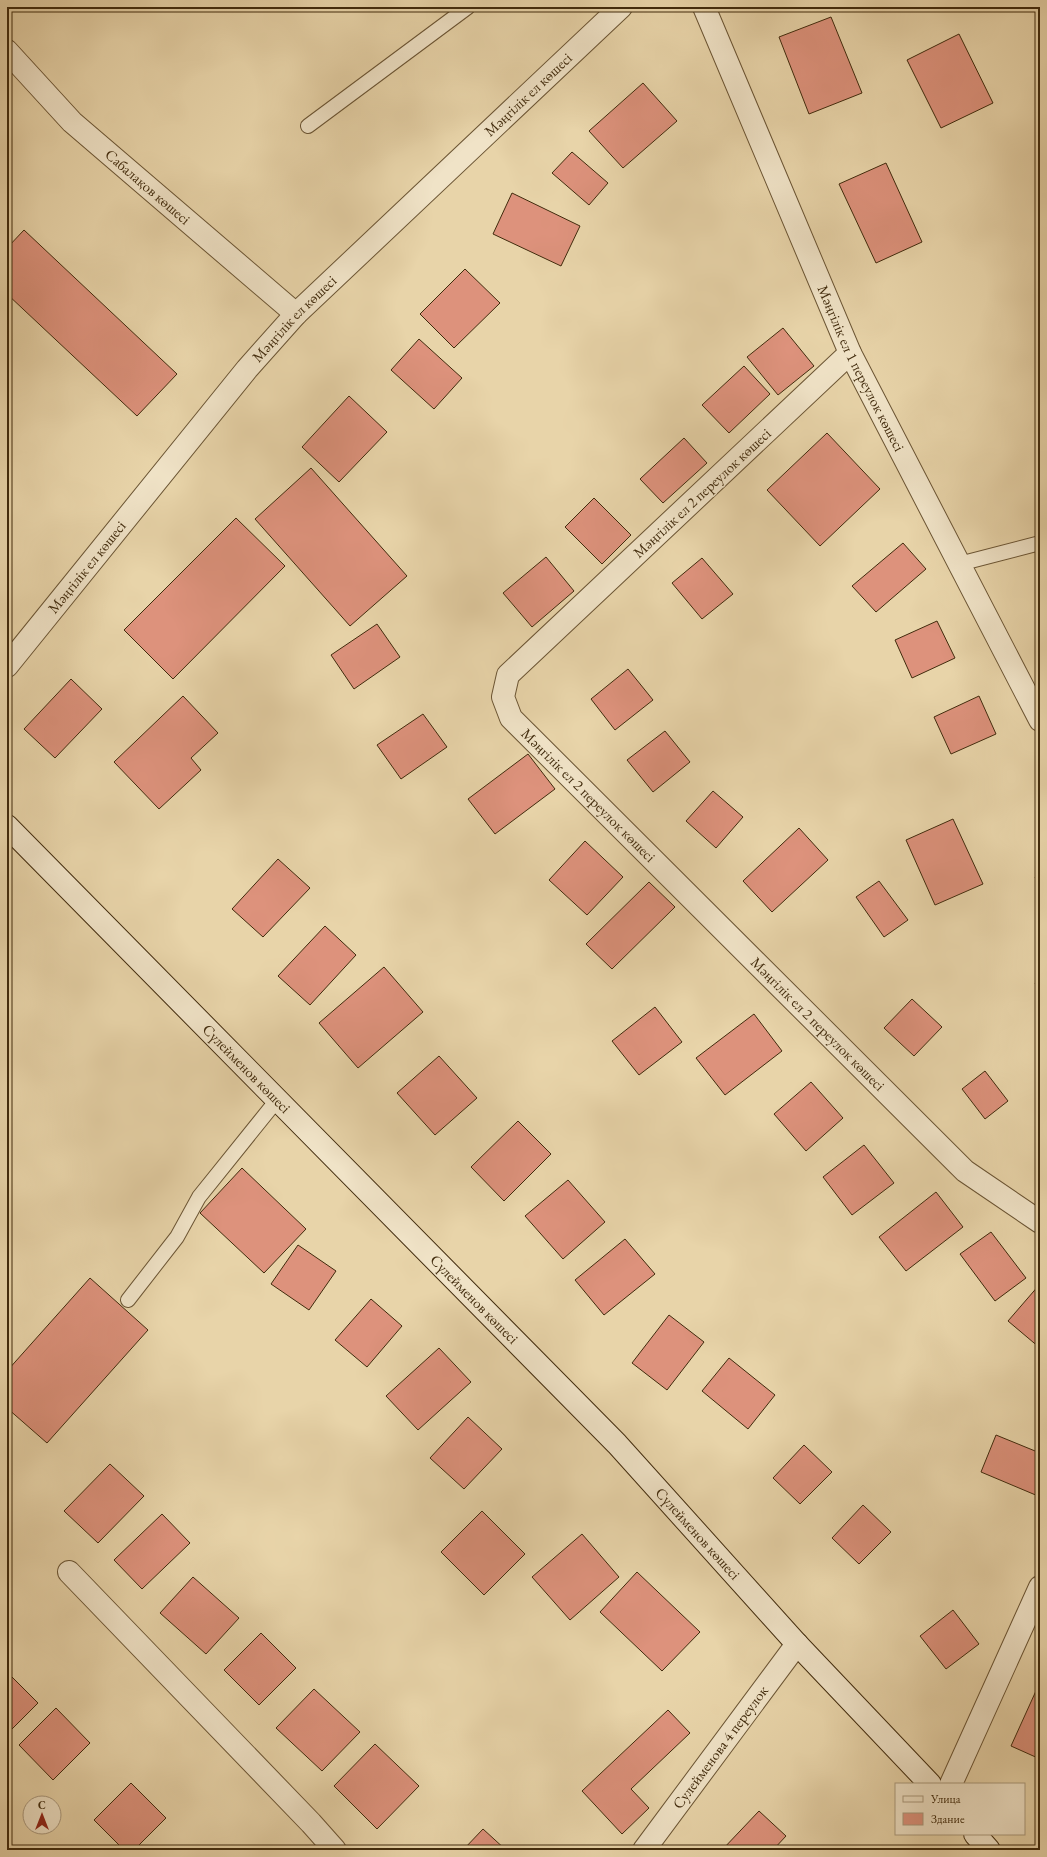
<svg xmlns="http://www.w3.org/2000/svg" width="1047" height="1857" font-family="'EB Garamond',serif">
	<rect width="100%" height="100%" fill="#e8d4a9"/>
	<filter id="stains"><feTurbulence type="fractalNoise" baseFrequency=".005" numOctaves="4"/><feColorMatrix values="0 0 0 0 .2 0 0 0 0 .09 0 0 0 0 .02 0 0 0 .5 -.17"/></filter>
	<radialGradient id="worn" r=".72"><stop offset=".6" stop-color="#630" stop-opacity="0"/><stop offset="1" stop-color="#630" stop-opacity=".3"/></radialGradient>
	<!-- building -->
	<g fill="#dd927c" stroke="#412b0d">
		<polygon points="831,17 862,93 809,114 779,37"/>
		<polygon points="959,34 993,103 941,128 907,60"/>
		<polygon points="643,83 677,121 623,168 589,131"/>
		<polygon points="572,152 608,183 589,205 552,173"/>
		<polygon points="886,163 922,242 876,263 839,184"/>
		<polygon points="512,193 580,226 561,266 493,234"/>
		<polygon points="24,230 177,374 137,416 7,294 7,248"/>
		<polygon points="465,269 500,303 454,348 420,314"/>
		<polygon points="783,328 814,366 778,395 747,357"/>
		<polygon points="419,339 462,378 434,409 391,370"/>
		<polygon points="744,366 770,394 729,433 702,405"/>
		<polygon points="349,396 387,432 339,482 302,447"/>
		<polygon points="827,433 880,489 820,546 767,490"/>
		<polygon points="684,438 707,463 663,503 640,479"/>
		<polygon points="311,468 407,576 350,626 255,519"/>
		<polygon points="594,498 631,535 602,564 565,527"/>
		<polygon points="236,518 285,566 173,679 124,630"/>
		<polygon points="903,543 926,569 876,612 852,586"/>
		<polygon points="546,557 574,591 532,627 503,593"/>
		<polygon points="702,558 733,594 702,619 672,583"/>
		<polygon points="937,621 955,658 912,678 895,640"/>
		<polygon points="377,624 400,657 354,689 331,655"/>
		<polygon points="628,669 653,700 615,730 591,699"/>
		<polygon points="71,679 102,709 55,758 24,729"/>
		<polygon points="183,696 218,733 191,758 201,770 159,809 114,762"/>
		<polygon points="979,696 996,734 951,754 934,717"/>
		<polygon points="423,714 447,747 401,779 377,745"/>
		<polygon points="665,731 690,762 653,792 627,760"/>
		<polygon points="528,754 555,789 495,834 468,799"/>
		<polygon points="713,791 743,817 716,848 686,821"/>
		<polygon points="953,819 983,884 935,905 906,840"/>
		<polygon points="799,828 828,860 772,912 743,881"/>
		<polygon points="585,841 623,877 587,915 549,880"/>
		<polygon points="278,859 310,888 263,937 232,909"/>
		<polygon points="1040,875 1040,886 1035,877"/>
		<polygon points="879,881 908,920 884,937 856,897"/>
		<polygon points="649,882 675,907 612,969 586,944"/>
		<polygon points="325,926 356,955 310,1005 278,976"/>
		<polygon points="384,967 423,1012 358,1068 319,1023"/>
		<polygon points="1040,980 1040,991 1035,983"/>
		<polygon points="912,999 942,1027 914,1056 884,1028"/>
		<polygon points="655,1007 682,1042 639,1075 612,1041"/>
		<polygon points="754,1014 782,1051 725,1095 696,1058"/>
		<polygon points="439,1056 477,1098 435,1135 397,1093"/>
		<polygon points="985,1071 1008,1101 985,1119 962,1089"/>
		<polygon points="811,1082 843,1118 806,1151 774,1114"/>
		<polygon points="518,1121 551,1154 504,1201 471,1167"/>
		<polygon points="864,1145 894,1183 852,1215 823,1177"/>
		<polygon points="242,1168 306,1229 264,1273 200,1213"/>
		<polygon points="568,1180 605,1222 563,1259 525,1216"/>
		<polygon points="936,1192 963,1227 906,1271 879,1237"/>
		<polygon points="991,1232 1026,1278 995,1301 960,1254"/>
		<polygon points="625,1239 655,1274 604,1315 575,1280"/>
		<polygon points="298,1245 336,1271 309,1310 271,1284"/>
		<polygon points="90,1278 148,1330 47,1443 7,1408 7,1371"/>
		<polygon points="1040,1284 1040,1348 1008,1321"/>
		<polygon points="371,1299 402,1326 367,1367 335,1340"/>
		<polygon points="669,1315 704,1342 667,1390 632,1363"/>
		<polygon points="439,1348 471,1382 418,1430 386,1396"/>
		<polygon points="729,1358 775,1395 748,1429 702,1391"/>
		<polygon points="468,1417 502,1449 464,1489 430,1458"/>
		<polygon points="996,1435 1040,1453 1040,1492 1038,1496 981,1472"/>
		<polygon points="804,1445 832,1472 800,1504 773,1478"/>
		<polygon points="110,1464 144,1496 98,1543 64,1511"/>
		<polygon points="863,1505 891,1532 859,1564 832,1538"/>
		<polygon points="482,1511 525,1554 484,1595 441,1552"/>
		<polygon points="162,1514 190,1543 142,1589 114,1560"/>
		<polygon points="582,1534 619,1577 570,1620 532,1577"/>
		<polygon points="637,1572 700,1632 662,1671 600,1612"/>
		<polygon points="193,1577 239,1618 206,1654 160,1613"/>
		<polygon points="953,1610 979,1644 946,1669 920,1636"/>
		<polygon points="261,1633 296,1668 259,1705 224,1670"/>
		<polygon points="7,1672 38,1703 7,1734"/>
		<polygon points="1040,1682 1040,1759 1011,1746"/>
		<polygon points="314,1689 360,1732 322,1771 276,1728"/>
		<polygon points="56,1708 90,1743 53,1780 19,1745"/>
		<polygon points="668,1710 690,1733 631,1789 649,1808 622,1834 582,1791"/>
		<polygon points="375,1744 419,1786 377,1829 334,1786"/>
		<polygon points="131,1783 166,1818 134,1850 124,1850 94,1820"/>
		<polygon points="759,1811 786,1836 773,1850 722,1850"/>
		<polygon points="483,1829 506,1850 463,1850"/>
	</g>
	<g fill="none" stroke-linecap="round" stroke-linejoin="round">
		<!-- service casing -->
		<g stroke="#6b5534" stroke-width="16">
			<g id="service">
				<polyline points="308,126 468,7"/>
				<polyline points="959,564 1040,543"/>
				<polyline points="128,1300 177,1237 199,1197 277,1100"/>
			</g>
		</g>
		<!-- minor casing -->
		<g stroke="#6b5534" stroke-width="24">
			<g id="minor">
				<path id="s1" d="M704,7L850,353L1040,720"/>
				<path id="s2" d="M7,51L72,122L296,314"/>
				<path id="s3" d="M850,353L508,675L503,697L511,718L965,1171L1040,1222"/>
				<polyline points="69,1572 311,1823 335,1850"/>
				<polyline points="951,1784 1040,1587"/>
				<path id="s4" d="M644,1850L797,1644"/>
			</g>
		</g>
		<!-- tertiary casing -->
		<g stroke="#6b5534" stroke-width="24">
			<g id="tertiary">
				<path id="s5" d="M7,666L247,369L296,314L621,7"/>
			</g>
		</g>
		<!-- secondary casing -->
		<g stroke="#412b0d" stroke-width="24">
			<g id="secondary">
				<path id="s6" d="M7,826L617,1444L797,1644L930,1784"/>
				<polyline points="975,1834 989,1850"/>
			</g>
		</g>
		<!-- service -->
		<use href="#service" stroke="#f0e3c7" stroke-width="14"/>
		<!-- minor -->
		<use href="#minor" stroke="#f0e3c7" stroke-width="22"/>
		<!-- tertiary -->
		<use href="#tertiary" stroke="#f0e3c7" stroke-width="22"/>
		<!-- secondary -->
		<use href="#secondary" stroke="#f0e3c7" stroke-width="22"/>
	</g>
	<g text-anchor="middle" stroke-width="3" stroke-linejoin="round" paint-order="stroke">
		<!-- street labels -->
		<g font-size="15" fill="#412b0d" stroke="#f0e3c7">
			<text dy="5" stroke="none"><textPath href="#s5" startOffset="775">Мәңгілік ел көшесі</textPath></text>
			<text dy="5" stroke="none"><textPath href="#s2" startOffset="196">Сабалақов көшесі</textPath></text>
			<text dy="5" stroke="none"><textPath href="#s5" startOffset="451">Мәңгілік ел көшесі</textPath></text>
			<text dy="5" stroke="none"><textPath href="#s1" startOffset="394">Мәңгілік ел 1 переулок көшесі</textPath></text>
			<text transform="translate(702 493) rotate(-43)" y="5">Мәңгілік ел 2 переулок көшесі</text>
			<text dy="5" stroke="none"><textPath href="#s5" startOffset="127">Мәңгілік ел көшесі</textPath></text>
			<text dy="5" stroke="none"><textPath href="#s3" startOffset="624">Мәңгілік ел 2 переулок көшесі</textPath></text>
			<text dy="5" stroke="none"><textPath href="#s3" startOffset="948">Мәңгілік ел 2 переулок көшесі</textPath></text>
			<text dy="5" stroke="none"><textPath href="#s6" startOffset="341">Сүлейменов көшесі</textPath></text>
			<text dy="5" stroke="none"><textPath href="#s6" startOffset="665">Сүлейменов көшесі</textPath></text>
			<text dy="5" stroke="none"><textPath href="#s6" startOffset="989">Сүлейменов көшесі</textPath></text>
			<text dy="5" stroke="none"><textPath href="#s4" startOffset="128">Сулейменова 4 переулок</textPath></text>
		</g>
	</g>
	<!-- margin -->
	<rect width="1047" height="1857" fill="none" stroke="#e8d4a9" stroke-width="24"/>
	<rect x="8" y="8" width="1031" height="1841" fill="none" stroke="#412b0d" stroke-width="2"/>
	<rect x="12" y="12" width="1023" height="1833" fill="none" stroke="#412b0d"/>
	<!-- legend -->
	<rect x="895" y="1783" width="130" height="52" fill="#f0e3c7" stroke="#aa997d"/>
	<rect x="903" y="1796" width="20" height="6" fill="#f0e3c7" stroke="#aa997d"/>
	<text x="931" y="1803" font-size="12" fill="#412b0d">Улица</text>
	<rect x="903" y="1813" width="20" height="12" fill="#dd927c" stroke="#aa997d"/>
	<text x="931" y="1823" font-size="12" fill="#412b0d">Здание</text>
	<!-- north arrow -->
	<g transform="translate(42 1815)"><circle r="19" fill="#f0e3c7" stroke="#aa997d"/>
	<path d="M0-3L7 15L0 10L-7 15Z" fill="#8f2418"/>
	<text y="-6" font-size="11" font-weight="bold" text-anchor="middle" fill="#412b0d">С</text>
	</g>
	<rect width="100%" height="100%" filter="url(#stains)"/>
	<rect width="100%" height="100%" fill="url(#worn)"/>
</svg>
